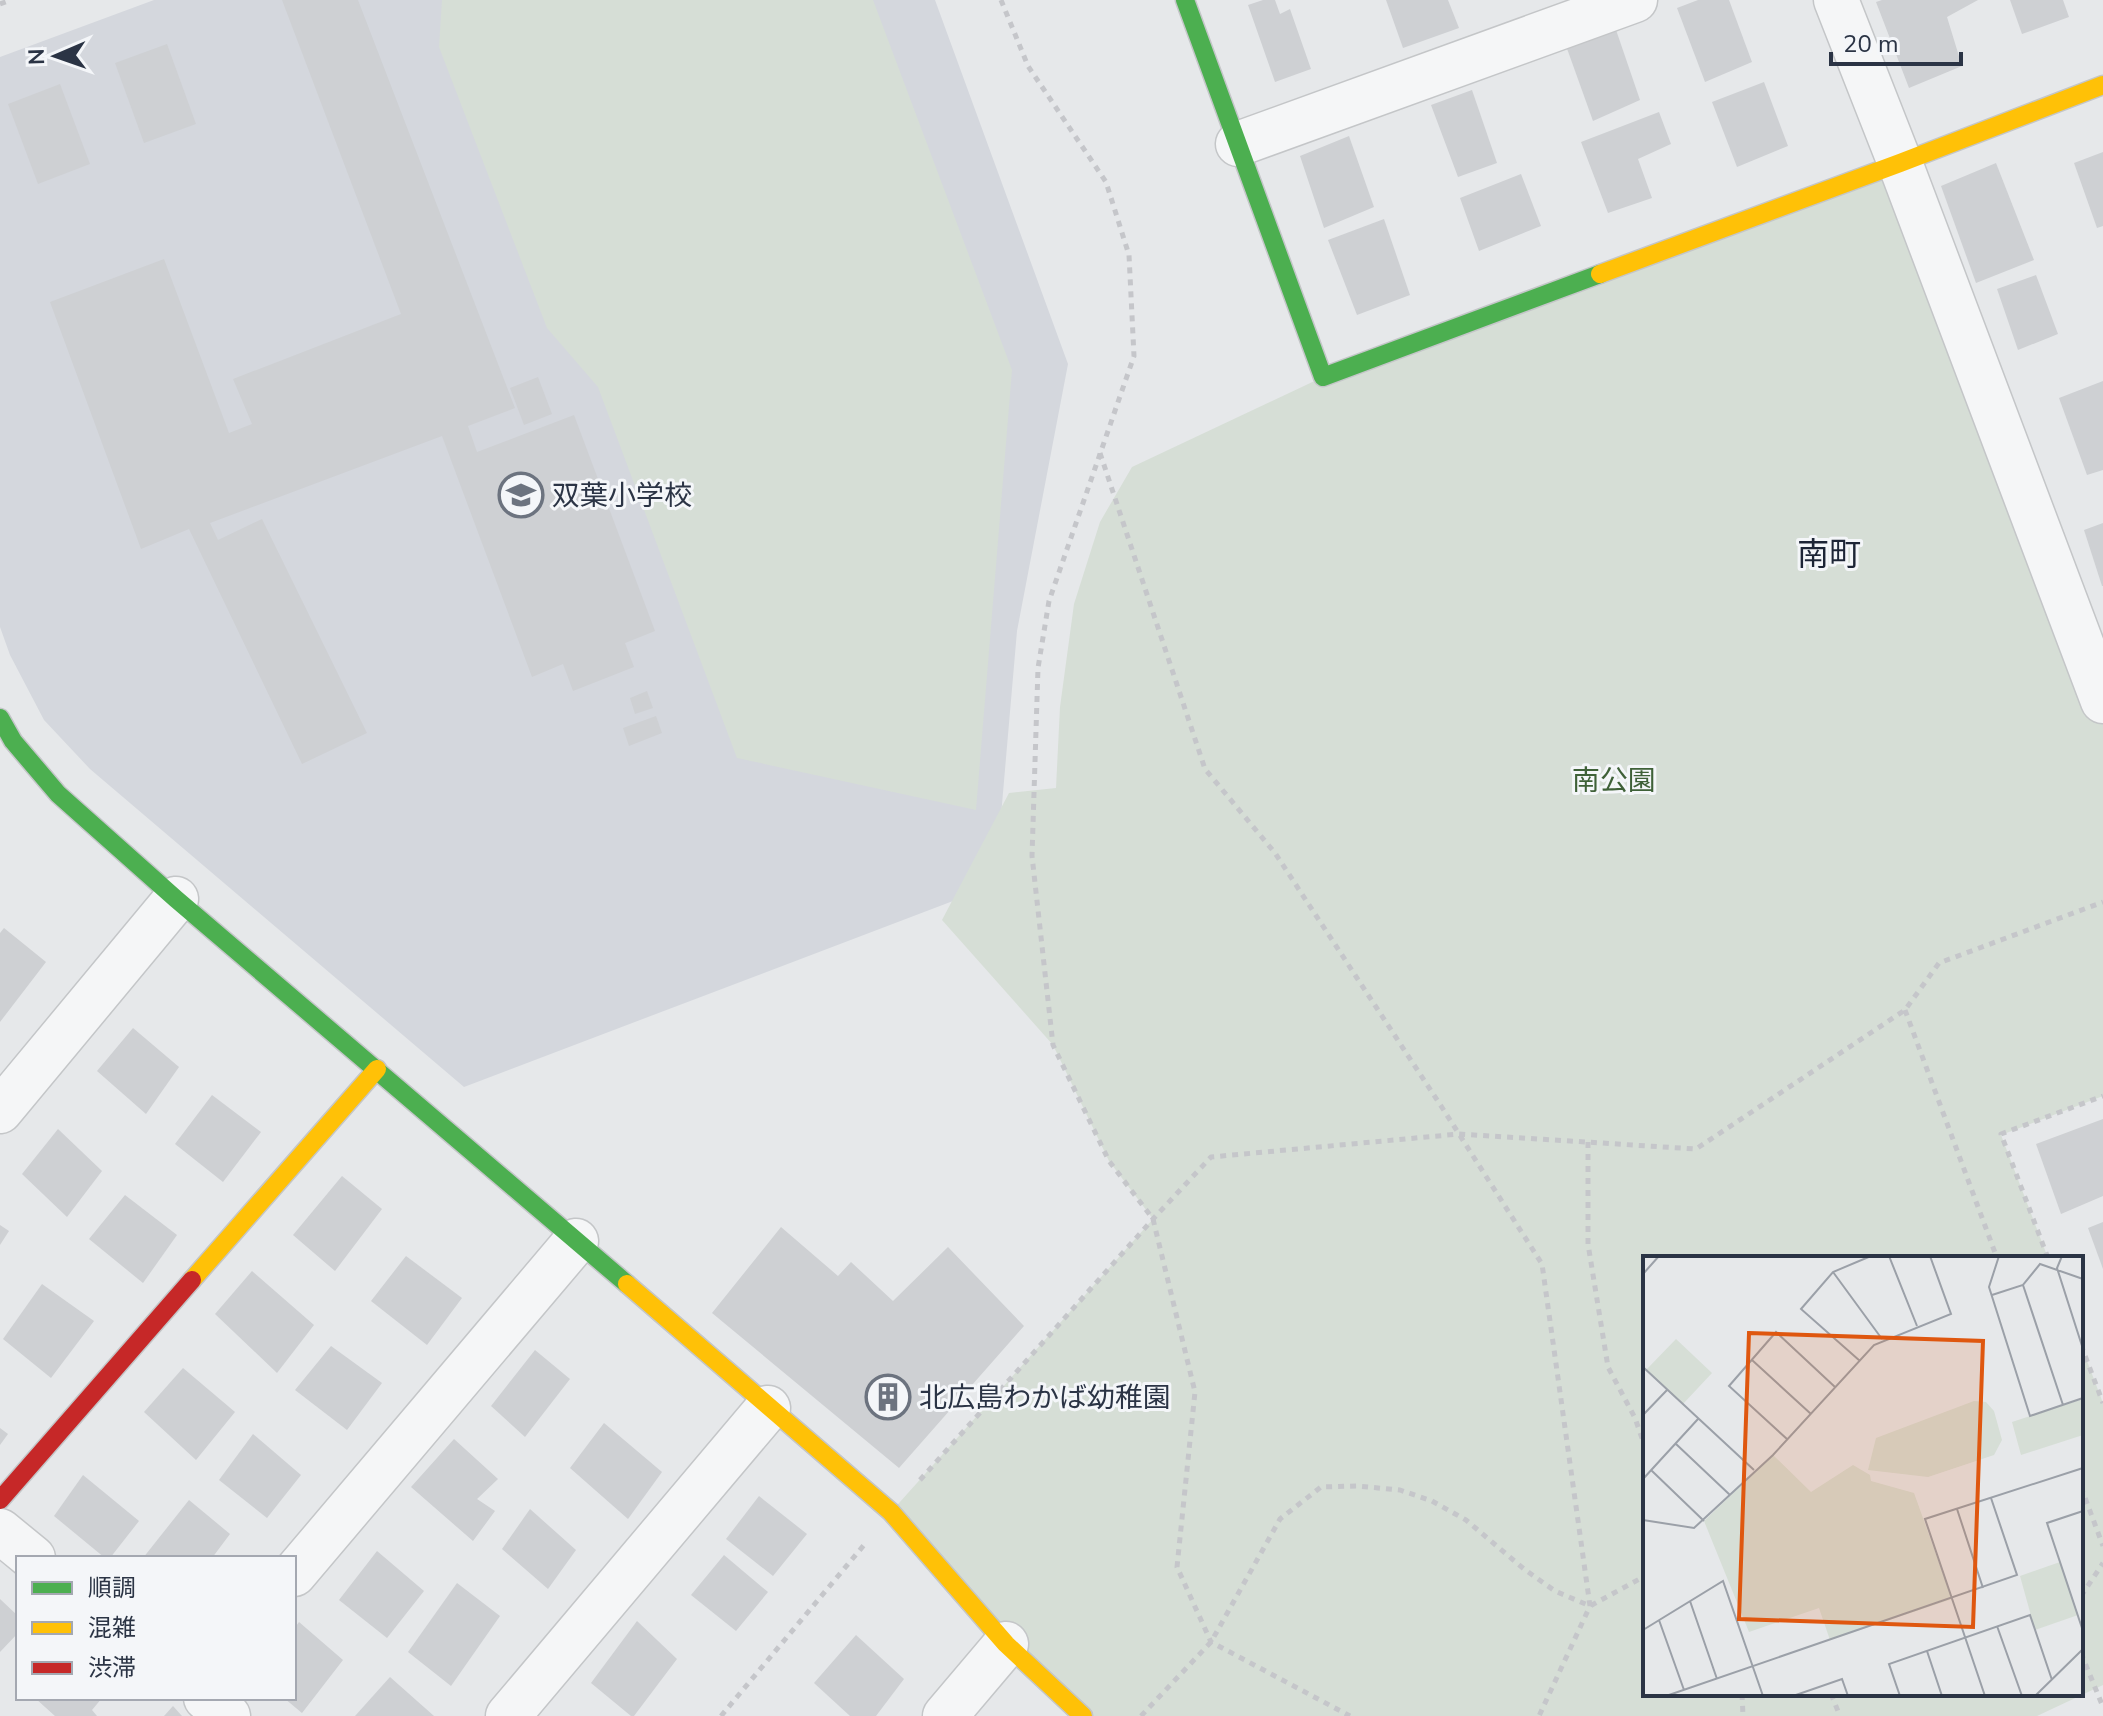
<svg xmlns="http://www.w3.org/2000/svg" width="2103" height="1716" font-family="'Nunito Sans','Noto Sans JP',sans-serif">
	<rect width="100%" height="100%" fill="#e6e8ea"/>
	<!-- built -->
	<polygon fill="#d4d7dd" points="154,0 935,0 1068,364 1017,631 995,885 464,1087 90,769 44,720 10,655 0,627 0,57"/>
	<!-- green -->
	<g fill="#d6ded6">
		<polygon points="442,0 873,0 1012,370 976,810 737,758 598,387 547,328 439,47"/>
		<polygon points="1900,163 2103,701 2103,1096 2001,1135 2048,1258 1645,1258 1645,1694 2081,1694 2081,1345 2103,1403 2103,1685 2037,1716 1083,1716 891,1512 1153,1219 1109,1161 1053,1045 942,920 1009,793 1056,788 1060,707 1074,604 1100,522 1132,467 1323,377"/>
	</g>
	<!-- building -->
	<g fill="#ced0d3">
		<polygon points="282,0 358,0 515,408 468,426 477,452 574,415 655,631 625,643 634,667 573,691 563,664 532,677 442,436 210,523 218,540 262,519 367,733 302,764 189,529 141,549 50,302 164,259 229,433 252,424 233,379 401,314"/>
		<polygon points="1263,0 1275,0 1280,14 1290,9 1311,69 1275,82 1248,5"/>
		<polygon points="1386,0 1448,0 1459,28 1403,48"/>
		<polygon points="1698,0 1729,0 1752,62 1705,82 1677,8"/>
		<polygon points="1882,0 1978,0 1947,17 1962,66 1909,88 1876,2"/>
		<polygon points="2010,0 2063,0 2069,17 2022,34"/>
		<polygon points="1614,24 1640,100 1593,121 1565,43"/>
		<polygon points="167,44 196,124 144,143 115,63"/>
		<polygon points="1764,82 1788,146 1737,167 1712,102"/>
		<polygon points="60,84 90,164 38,184 8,104"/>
		<polygon points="1472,90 1497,163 1458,177 1431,105"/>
		<polygon points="1659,112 1671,144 1638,159 1652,198 1608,213 1581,142"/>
		<polygon points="1349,136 1374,207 1324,228 1300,156"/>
		<polygon points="2103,152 2103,226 2097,228 2074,163"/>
		<polygon points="1996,163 2034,260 1976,283 1941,186"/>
		<polygon points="1521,174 1541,226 1479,251 1460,198"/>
		<polygon points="1384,219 1410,295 1357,315 1328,240"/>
		<polygon points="2036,275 2058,334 2018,350 1997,289"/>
		<polygon points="538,377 552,414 524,425 510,388"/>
		<polygon points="2103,381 2103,470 2087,475 2059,398"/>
		<polygon points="2103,523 2103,586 2102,586 2084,530"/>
		<polygon points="647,691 653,708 635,714 630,698"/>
		<polygon points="656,716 662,733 629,746 623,728"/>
		<polygon points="4,928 46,962 0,1022 0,933"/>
		<polygon points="133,1028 179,1067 146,1114 97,1071"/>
		<polygon points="212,1095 261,1132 223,1182 175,1144"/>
		<polygon points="2103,1119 2103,1196 2061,1214 2036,1144"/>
		<polygon points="58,1129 102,1171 67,1217 22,1174"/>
		<polygon points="342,1176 382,1209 335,1271 293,1235"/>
		<polygon points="125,1195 177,1235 143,1283 89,1239"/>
		<polygon points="2103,1222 2103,1269 2088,1228"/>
		<polygon points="0,1225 9,1231 0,1245"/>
		<polygon points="781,1227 838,1276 851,1262 893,1301 948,1247 1024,1326 899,1468 712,1313"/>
		<polygon points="406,1256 462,1298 427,1345 371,1301"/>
		<polygon points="252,1271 314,1325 277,1373 215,1314"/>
		<polygon points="42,1284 94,1321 51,1378 3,1339"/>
		<polygon points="331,1346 382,1383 347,1430 295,1390"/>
		<polygon points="535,1350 570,1379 525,1437 491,1406"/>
		<polygon points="183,1368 235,1412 196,1460 144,1412"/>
		<polygon points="604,1423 662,1472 628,1519 570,1468"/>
		<polygon points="0,1428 8,1434 0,1445"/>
		<polygon points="253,1434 301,1475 267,1518 219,1480"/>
		<polygon points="454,1439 498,1479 477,1499 495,1511 473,1541 411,1487"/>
		<polygon points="83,1475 139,1521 110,1558 105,1558 54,1516"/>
		<polygon points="759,1496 807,1534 773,1576 726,1539"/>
		<polygon points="189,1500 230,1534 212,1558 143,1558"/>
		<polygon points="530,1509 576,1550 548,1589 502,1549"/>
		<polygon points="377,1551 424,1591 387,1638 339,1600"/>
		<polygon points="724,1555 768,1592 736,1631 691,1595"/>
		<polygon points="457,1583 500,1616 451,1686 408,1652"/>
		<polygon points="0,1599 18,1616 18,1633 0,1652"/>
		<polygon points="637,1621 677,1659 634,1716 631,1716 591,1683"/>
		<polygon points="299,1622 343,1660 302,1713 284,1698 294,1698 294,1629"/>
		<polygon points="856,1635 904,1679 876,1716 850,1716 814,1683"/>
		<polygon points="390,1677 434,1716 355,1716"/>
		<polygon points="35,1698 102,1698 92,1710 97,1716 55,1716"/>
		<polygon points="173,1706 182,1716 164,1716"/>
	</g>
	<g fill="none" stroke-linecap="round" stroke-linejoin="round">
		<!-- street casing -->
		<g stroke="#c4c6c8" stroke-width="47">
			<g id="street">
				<polyline points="1836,0 1900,163 2103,701"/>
				<polyline points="1238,144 1635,0"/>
				<polyline points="0,1111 176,899"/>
				<polyline points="0,1531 33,1558"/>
				<polyline points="294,1574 576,1241"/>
				<polyline points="206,1698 228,1716"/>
				<polyline points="508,1716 768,1408"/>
				<polyline points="945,1716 1006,1644"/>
			</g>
		</g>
		<!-- fast casing -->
		<g stroke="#c4c6c8" stroke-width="21">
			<g id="fast">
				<polyline points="1185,0 1323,377 1600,274"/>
				<polyline points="0,718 13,741 58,794 176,899 627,1284"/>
			</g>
		</g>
		<!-- slow casing -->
		<g stroke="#c4c6c8" stroke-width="21">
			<g id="slow">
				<polyline points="1600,274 1900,163 2103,85"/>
				<polyline points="192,1280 377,1069"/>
				<polyline points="627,1284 891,1512 1006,1644 1083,1716"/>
			</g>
		</g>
		<!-- jam casing -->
		<g stroke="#c4c6c8" stroke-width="21">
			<polyline id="jam" points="0,1500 192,1280"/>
		</g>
		<!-- path -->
		<g stroke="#c5c6ca" stroke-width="5" stroke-dasharray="6 6" stroke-linecap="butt">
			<polyline points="1001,0 1028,66 1106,182 1129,255 1134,356 1049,601 1038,668 1032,856 1053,1045 1109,1161 1153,1219 1195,1392 1177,1567 1211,1642 1350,1716"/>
			<polyline points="0,4 11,0"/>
			<polyline points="1100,453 1205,769 1275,853 1443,1109 1542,1264 1590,1606 1539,1716"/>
			<polyline points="1905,1010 1997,1258"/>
			<polyline points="1588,1142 1588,1244 1608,1367 1635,1418 1645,1447"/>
			<polyline points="2048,1258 2001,1134 2103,1096"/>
			<polyline points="2081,1345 2103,1403"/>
			<polyline points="920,1480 1153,1219 1211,1157 1459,1134 1696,1149 1905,1010 1939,963 2103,902"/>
			<polyline points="2081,1487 2103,1546"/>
			<polyline points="2081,1596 2103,1563"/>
			<polyline points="2081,1653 2103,1707"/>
			<polyline points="1742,1694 1743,1716"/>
			<polyline points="1831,1694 1840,1716"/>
			<polyline points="721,1716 864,1545"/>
			<polyline points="1141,1716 1211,1642 1280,1519 1321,1487 1357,1486 1400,1490 1432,1501 1466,1520 1524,1569 1555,1591 1590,1606 1645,1576"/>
		</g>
		<!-- street -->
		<use href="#street" stroke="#f5f6f7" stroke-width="44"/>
		<!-- fast -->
		<use href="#fast" stroke="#4caf50" stroke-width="18"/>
		<!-- slow -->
		<use href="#slow" stroke="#ffc107" stroke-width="18"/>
		<!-- jam -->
		<use href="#jam" stroke="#c62828" stroke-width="18"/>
	</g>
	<!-- icons -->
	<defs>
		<g id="school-ring" transform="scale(2.3)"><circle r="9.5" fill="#f4f6f9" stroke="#6c737f" stroke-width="1.5"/><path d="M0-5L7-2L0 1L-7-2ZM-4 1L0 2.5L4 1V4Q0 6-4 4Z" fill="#6c737f"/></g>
		<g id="building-ring" transform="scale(2.3)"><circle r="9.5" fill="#f4f6f9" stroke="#6c737f" stroke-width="1.5"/><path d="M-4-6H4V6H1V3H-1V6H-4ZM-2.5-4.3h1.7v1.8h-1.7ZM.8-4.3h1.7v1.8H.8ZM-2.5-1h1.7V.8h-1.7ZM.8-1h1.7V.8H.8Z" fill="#6c737f"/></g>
	</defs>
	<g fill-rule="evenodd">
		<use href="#school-ring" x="521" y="495"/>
		<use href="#building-ring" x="888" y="1397"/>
	</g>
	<g text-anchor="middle" stroke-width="6" stroke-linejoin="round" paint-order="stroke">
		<!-- poi labels -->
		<g font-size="28" fill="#2b3445" stroke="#f4f6f9" text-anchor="start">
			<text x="552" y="505">双葉小学校</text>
			<text x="919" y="1407">北広島わかば幼稚園</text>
		</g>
		<!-- park labels -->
		<g font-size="28" fill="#3f6138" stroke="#f4f6f9">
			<text x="1614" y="790">南公園</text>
		</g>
		<!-- quarter labels -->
		<g font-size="32" fill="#1d2536" stroke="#f4f6f9">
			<text x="1829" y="565">南町</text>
		</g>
	</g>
	<!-- overview -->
	<g transform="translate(1643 1256)">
		<rect width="440" height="440" fill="#e6e8ea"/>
		<path d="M33,83L69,117L40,148L3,114ZM440,143V179L378,199L369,166ZM331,145L343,146L351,155L359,184L351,199L285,221L225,214L233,182ZM130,199L168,236L210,209L227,219L228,225L271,237L309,343L187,384L176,352L106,376L61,265ZM417,306L435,359L392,374L377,320Z" fill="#d6ded6"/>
		<path fill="none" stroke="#9ba0a8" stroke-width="2" d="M246,0L274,70M356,0L346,31L387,160L440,142M419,0L414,12L440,93M190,16L239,83M0,18L16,0M380,29L420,149M349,39L380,29L397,8L440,23M109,104L168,158M217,105L158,53L190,16L228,0M0,111L111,214M0,159L25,133M144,183L86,130L133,76L192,131M33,188L87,239M8,214L61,265M0,223L55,163M314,253L340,332M440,255L404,267L440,375M0,264L51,272L130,199L231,89L308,58L287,0M47,345L74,423M16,364L41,434M354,370L379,440M0,374L80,325L120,440M284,395L299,440M23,440L374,319L348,242M150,440L199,423L205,440M257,440L246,408L387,359L409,424M342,440L282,263L440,212M392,440L440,393"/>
		<path fill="#df570f" fill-opacity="0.15" stroke="#df570f" stroke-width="4" d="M106,77L340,85L330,371L96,363Z"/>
		<rect width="440" height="440" fill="none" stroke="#2b3445" stroke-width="4"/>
	</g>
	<!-- legend -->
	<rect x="16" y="1556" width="280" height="144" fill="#f4f6f9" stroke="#a4a8b1" stroke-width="2"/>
	<rect x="32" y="1582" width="40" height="12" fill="#4caf50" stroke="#a4a8b1" stroke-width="2"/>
	<text x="88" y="1596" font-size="24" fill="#2b3445">順調</text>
	<rect x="32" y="1622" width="40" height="12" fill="#ffc107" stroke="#a4a8b1" stroke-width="2"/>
	<text x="88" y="1636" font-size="24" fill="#2b3445">混雑</text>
	<rect x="32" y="1662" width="40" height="12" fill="#c62828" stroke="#a4a8b1" stroke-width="2"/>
	<text x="88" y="1676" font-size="24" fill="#2b3445">渋滞</text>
	<!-- north arrow -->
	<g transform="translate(56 56) rotate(268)" stroke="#f4f6f9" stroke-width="6" paint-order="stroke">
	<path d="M0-6L14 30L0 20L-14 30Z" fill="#2b3445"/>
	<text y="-12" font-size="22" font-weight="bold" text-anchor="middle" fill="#2b3445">N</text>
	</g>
	<!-- scale -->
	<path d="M1831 52v12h130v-12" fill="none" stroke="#2b3445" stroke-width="4"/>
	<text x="1843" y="52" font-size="24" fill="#2b3445" stroke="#f4f6f9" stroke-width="6" paint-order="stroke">20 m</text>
</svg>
